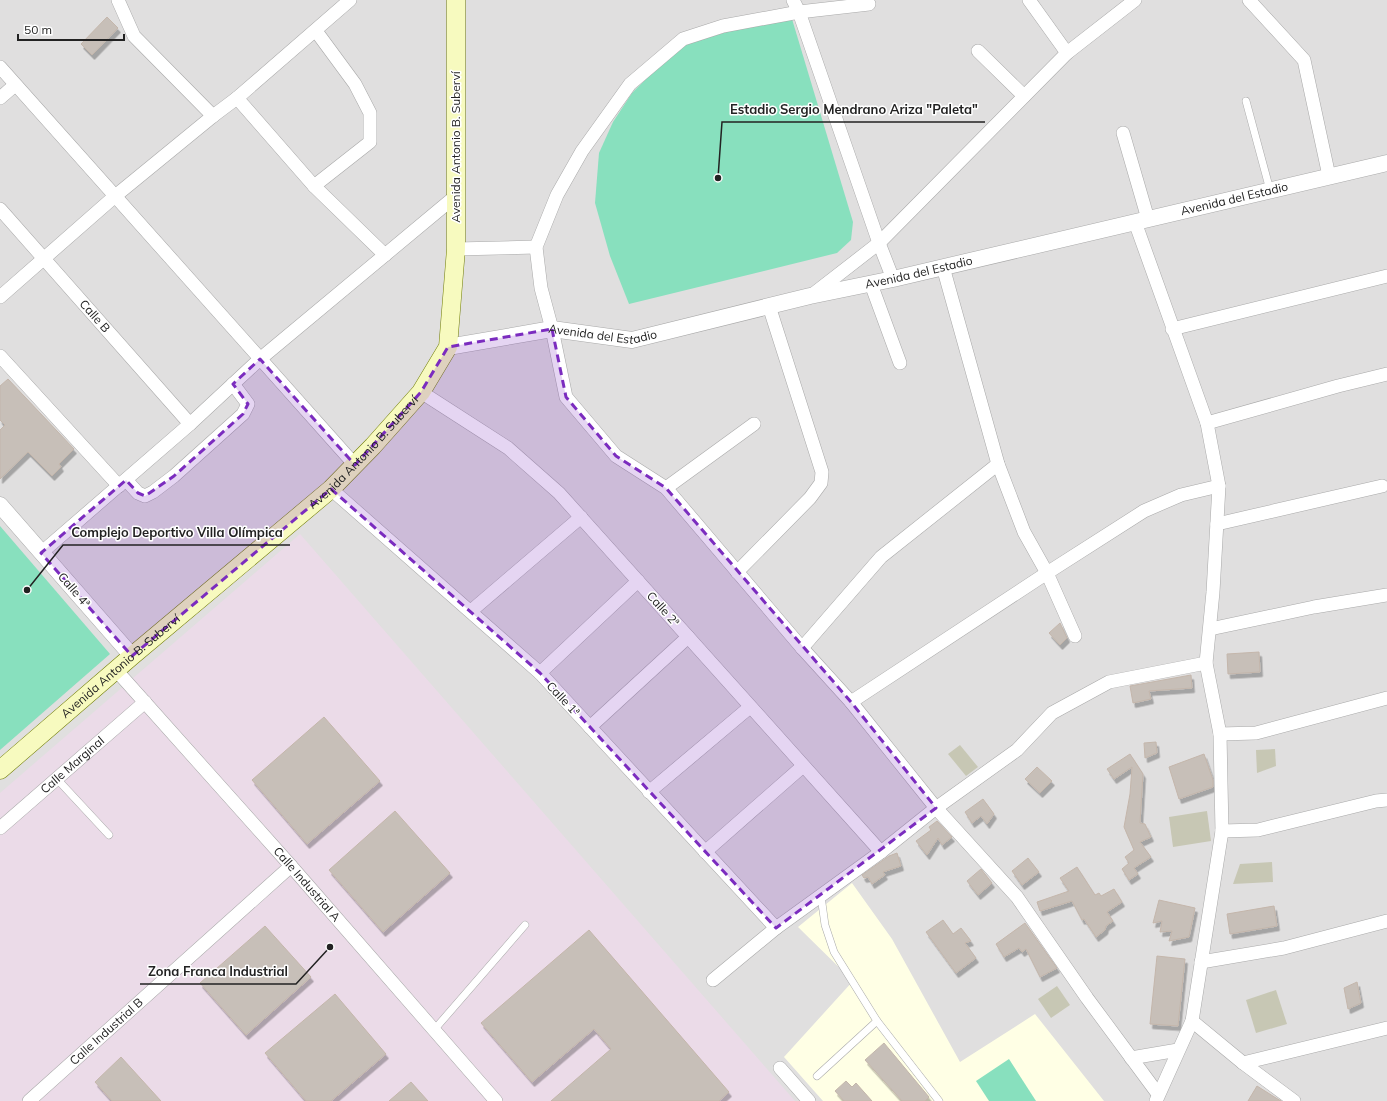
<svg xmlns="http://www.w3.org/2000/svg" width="1387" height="1101" font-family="Mulish,sans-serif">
	<defs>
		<filter id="shadow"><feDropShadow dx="2.5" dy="4.5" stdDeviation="0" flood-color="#0004"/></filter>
	</defs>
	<rect width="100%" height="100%" fill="#f2efe9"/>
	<!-- residential -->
	<rect fill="#e0dfdf" x="0" y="0" width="1387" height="1101"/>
	<!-- industrial -->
	<polygon fill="#ebdbe8" points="300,534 795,1101 0,1101 0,793"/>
	<!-- education -->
	<polygon fill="#ffffe5" points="852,883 892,939 960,1062 1035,1014 1104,1101 823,1101 784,1057 853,981 798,927"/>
	<!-- construction -->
	<g fill="#c7c7b4">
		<polygon points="960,745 978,767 966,776 948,754"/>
		<polygon points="1275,749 1276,766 1257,773 1256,750"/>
		<polygon points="1207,811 1211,841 1173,847 1169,817"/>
		<polygon points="1272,862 1273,882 1233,884 1240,864"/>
		<polygon points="1057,986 1070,1005 1051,1018 1038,999"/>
		<polygon points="1276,990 1287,1024 1256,1033 1246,1000"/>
	</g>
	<!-- pitch -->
	<g fill="#88e0be">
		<polygon points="792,19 853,222 851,240 837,253 629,304 610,256 595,203 599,153 613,122 632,93 654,71 684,45 733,30"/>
		<polygon points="0,526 110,654 0,750"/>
		<polygon points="1009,1059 1036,1101 989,1101 976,1081"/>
	</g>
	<!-- building -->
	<g fill="#c7bfb8" stroke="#c4b6ab" filter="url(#shadow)">
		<polygon points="107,17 118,28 92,55 81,44"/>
		<polygon points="8,379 74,449 59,464 61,467 52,476 28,452 0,479 0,430 5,425 0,420 0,386"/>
		<polygon points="1060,623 1067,638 1060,645 1049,633"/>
		<polygon points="1259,652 1260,672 1228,674 1227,654"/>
		<polygon points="1191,675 1192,688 1149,691 1151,699 1133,703 1130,686"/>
		<polygon points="324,717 380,781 307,844 252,780"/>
		<polygon points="1156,742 1157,753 1145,758 1144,743"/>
		<polygon points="1130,754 1143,774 1140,823 1145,824 1151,837 1140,842 1151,857 1134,868 1138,874 1129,880 1122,869 1129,863 1125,857 1134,850 1124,827 1130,794 1132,767 1114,779 1107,769"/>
		<polygon points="1204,754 1213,780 1213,787 1179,799 1169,767"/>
		<polygon points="1037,767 1052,781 1040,793 1025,779"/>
		<polygon points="983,799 994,814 987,824 981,816 972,823 965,812"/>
		<polygon points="395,811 450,873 383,932 329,870"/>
		<polygon points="937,821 952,837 942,845 938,838 927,855 916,841 931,830 929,827"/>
		<polygon points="897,853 901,866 883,872 885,875 872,884 868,877 864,878 862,875 889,856"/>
		<polygon points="1028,858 1039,872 1022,885 1012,871"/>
		<polygon points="1077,867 1095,895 1099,893 1101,896 1114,889 1122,902 1107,912 1113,921 1106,926 1105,930 1096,937 1084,919 1082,920 1072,901 1040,911 1037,902 1069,891 1060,878"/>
		<polygon points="981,869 992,883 978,895 967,881"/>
		<polygon points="1159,900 1195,908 1189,937 1169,941 1172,931 1160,932 1162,921 1153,923"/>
		<polygon points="1274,906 1277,926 1230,934 1227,914"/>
		<polygon points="943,920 953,934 961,928 971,941 965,943 976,958 956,973 926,932"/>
		<polygon points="1025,923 1057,968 1040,977 1026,949 1022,952 1019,948 1004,957 996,944"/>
		<polygon points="265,926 311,977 246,1035 200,983"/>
		<polygon points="589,930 729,1092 719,1101 551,1101 611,1049 594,1029 532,1082 481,1023"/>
		<polygon points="1157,956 1185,959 1178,1026 1150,1024"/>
		<polygon points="1357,982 1361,1003 1348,1009 1344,988"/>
		<polygon points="335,994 386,1054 331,1101 306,1101 265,1053"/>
		<polygon points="884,1043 929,1097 925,1101 902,1101 865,1060"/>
		<polygon points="121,1057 161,1101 112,1101 95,1082"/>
		<polygon points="846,1081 852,1087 856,1083 872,1101 844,1101 835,1091"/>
		<polygon points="411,1082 428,1101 389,1101"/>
		<polygon points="1257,1086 1276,1098 1281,1101 1248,1101"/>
	</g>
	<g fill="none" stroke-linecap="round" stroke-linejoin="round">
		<!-- service casing -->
		<g stroke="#a9a9a9" stroke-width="8">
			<g id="service">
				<polyline points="1246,101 1270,190"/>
				<polyline points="57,779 109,835"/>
				<polyline points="821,896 825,925 834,952 877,1021 939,1101"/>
				<polyline points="434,1030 525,925"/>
				<polyline points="817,1076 877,1021"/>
			</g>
		</g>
		<!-- minor casing -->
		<g stroke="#a9a9a9" stroke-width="14">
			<g id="minor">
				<polyline points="118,0 134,36 213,116"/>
				<polyline points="793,0 799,12 879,243 893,279"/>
				<polyline points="1029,0 1067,53"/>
				<polyline points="1249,0 1304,60 1329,176"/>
				<polyline points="869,4 799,12 723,26 683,39 630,84 582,151 557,195 536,247 541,288 552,329 566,397 616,456 666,488 802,648 851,702 936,808 1017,897 1087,998 1158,1094"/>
				<polyline points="978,51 1024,96"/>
				<polyline points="0,67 355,465"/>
				<polyline points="0,98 15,85"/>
				<polyline points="237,98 314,186 385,255"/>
				<polyline points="1123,133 1148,219"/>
				<polyline points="314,186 370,142 370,113 355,84 316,31"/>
				<path id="s1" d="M0,209L190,424"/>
				<polyline points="1135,222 1207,423 1219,486 1213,592 1206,663 1220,734 1222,831 1192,1021 1156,1101"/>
				<polyline points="456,249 536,247"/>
				<polyline points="943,267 998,464 1024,532 1047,573 1075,636"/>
				<polyline points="871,284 900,363"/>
				<polyline points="812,295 879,243 1067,53 1135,0"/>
				<polyline points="0,297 114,197 213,116 237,98 350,0"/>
				<polyline points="1172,329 1387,276"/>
				<polyline points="0,356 119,486"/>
				<polyline points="421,392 508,448 559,493 881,852"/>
				<polyline points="1207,423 1338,386 1387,374"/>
				<polyline points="126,480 138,493 145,496 153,492 174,476 243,414 248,404 233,384"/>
				<polyline points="666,488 754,424"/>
				<polyline points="331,489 540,673 776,928"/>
				<polyline points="1217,524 1382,486"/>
				<polyline points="41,553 190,424 260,359 457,195"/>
				<polyline points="737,572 810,498 821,483 822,472 769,306"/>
				<polyline points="471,611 581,517"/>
				<polyline points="1210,629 1314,607 1387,595"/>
				<polyline points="802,648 881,557 998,464"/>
				<path id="s2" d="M116,670L291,866L496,1101"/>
				<polyline points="540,673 638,581"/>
				<polyline points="851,702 1047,573 1144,511 1181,495 1219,486"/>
				<polyline points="590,727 688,637"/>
				<polyline points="1220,734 1256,733 1387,698"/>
				<polyline points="649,792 750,707"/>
				<path id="s3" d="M0,828L145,702"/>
				<polyline points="1222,831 1258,830 1376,801 1387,800"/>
				<polyline points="705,852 803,766"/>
				<polyline points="1201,962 1284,948 1387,921"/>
				<polyline points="713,980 776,928 881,852 936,808 1017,750 1052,713 1109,682 1206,663"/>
				<polyline points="1192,1021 1243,1063 1294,1101"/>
				<polyline points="1131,1058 1178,1050"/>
				<polyline points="1243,1063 1387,1028"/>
				<polyline points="780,1068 809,1101"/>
				<path id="s4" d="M29,1101L291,866"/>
			</g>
		</g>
		<!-- tertiary casing -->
		<g stroke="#a9a9a9" stroke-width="17">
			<g id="tertiary">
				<path id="s5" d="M448,347L552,329L632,340L810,296L893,279L1387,163"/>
				<polyline points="0,505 132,656"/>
			</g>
		</g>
		<!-- secondary casing -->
		<g stroke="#707d05" stroke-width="19">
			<g id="secondary">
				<path id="s6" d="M0,770L132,656L331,489L373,446L421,392L448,347L456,249V0"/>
			</g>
		</g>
		<!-- service -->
		<use href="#service" stroke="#fff" stroke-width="7"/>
		<!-- minor -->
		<use href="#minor" stroke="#fff" stroke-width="13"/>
		<!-- tertiary -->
		<use href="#tertiary" stroke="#fff" stroke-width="16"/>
		<!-- secondary -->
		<use href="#secondary" stroke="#f7fabf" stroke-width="18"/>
	</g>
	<!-- marked area -->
	<path fill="#7b2cbf" fill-opacity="0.2" stroke="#7b2cbf" stroke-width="3" stroke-dasharray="8 5" stroke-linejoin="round" d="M552,329L566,397L616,456L666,488L851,702L936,808L776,928L540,673L331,489L132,656L41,553L126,480L138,493L145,496L174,476L243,414L248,404L233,384L260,359L355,465L421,392L448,347Z"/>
	<g text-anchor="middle" stroke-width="3" stroke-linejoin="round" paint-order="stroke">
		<!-- street labels -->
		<g font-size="12" fill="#222" stroke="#fff">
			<text transform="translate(456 147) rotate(-90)" y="4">Avenida Antonio B. Suberví</text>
			<text dy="4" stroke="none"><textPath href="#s5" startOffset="805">Avenida del Estadio</textPath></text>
			<text dy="4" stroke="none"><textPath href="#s5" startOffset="481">Avenida del Estadio</textPath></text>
			<text dy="4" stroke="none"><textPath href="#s1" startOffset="143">Calle B</textPath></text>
			<text dy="4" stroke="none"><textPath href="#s5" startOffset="157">Avenida del Estadio</textPath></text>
			<text dy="4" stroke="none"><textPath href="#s6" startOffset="483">Avenida Antonio B. Suberví</textPath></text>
			<text transform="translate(74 590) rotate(49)" y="4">Calle 4ª</text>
			<text transform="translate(663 609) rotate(48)" y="4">Calle 2ª</text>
			<text dy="4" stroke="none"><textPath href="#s6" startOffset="159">Avenida Antonio B. Suberví</textPath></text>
			<text transform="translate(563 699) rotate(47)" y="4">Calle 1ª</text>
			<text dy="4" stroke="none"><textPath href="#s3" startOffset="96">Calle Marginal</textPath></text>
			<text dy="4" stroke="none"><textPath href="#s2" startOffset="287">Calle Industrial A</textPath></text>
			<text dy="4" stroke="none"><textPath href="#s4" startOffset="104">Calle Industrial B</textPath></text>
		</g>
	</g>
	<!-- callouts -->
	<path fill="none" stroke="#222" stroke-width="1.5" d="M718 178L722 122H985M27 590L63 545H290M330 947L296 984H140"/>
	<g fill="#222" stroke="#fff" stroke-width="1.5">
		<circle cx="718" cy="178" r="4"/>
		<circle cx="27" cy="590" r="4"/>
		<circle cx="330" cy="947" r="4"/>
	</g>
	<g font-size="13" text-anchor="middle" font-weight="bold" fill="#222" stroke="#fff" stroke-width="3" stroke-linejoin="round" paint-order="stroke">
		<text x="854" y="114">Estadio Sergio Mendrano Ariza "Paleta"</text>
		<text x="177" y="537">Complejo Deportivo Villa Olímpica</text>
		<text x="218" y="976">Zona Franca Industrial</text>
	</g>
	<!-- scale -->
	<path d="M18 34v6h106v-6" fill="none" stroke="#222222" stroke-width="2"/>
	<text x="24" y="34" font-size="12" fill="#222222" stroke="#ffffff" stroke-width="3" paint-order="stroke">50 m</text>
</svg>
